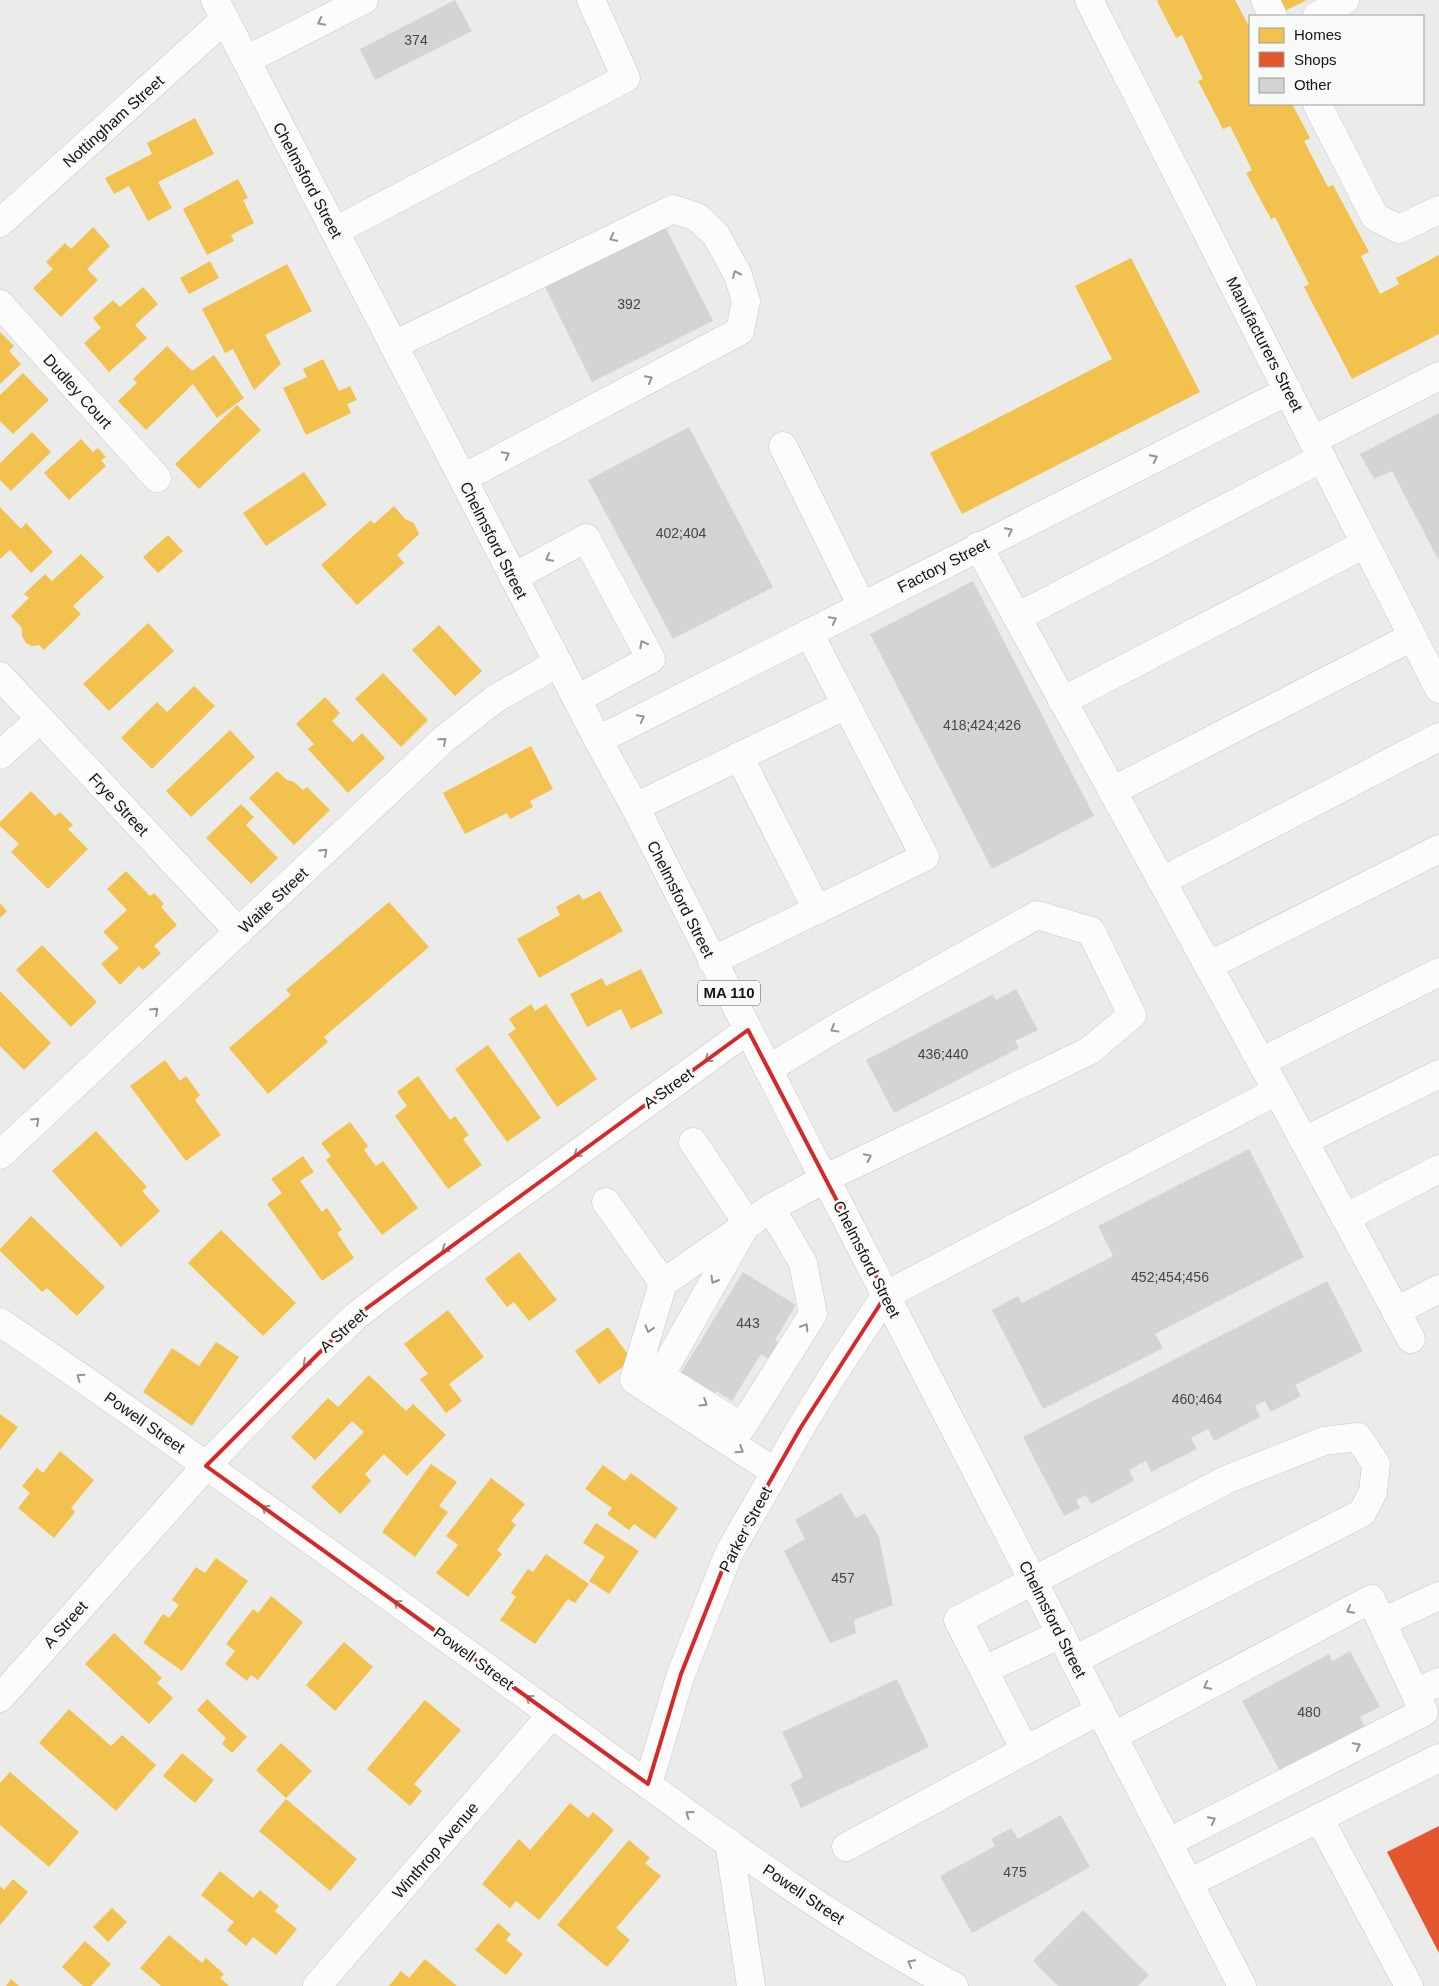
<svg xmlns="http://www.w3.org/2000/svg" width="1439" height="1986" font-family="Helvetica,sans-serif">
	<rect width="100%" height="100%" fill="#ebecea"/>
	<!-- homes -->
	<g fill="#f2c14e">
		<polygon points="1159,0 1235,0 1250,28 1250,104 1292,104 1310,138 1304,141 1328,187 1333,185 1369,252 1361,256 1380,294 1399,284 1396,278 1439,255 1439,334 1352,379 1304,287 1309,284 1275,217 1271,219 1246,173 1252,170 1230,126 1223,129 1198,81 1203,79 1182,35 1176,38 1157,1"/>
		<polygon points="1273,0 1307,0 1280,13"/>
		<polygon points="195,118 214,154 158,182 172,208 148,221 129,186 114,194 105,178 152,154 147,143"/>
		<polygon points="238,179 248,198 243,200 254,223 231,235 234,241 207,255 183,209"/>
		<polygon points="93,227 110,246 87,269 98,280 61,317 33,288 53,269 46,262 65,243 71,249"/>
		<polygon points="1131,258 1200,392 962,514 930,453 1112,359 1075,286"/>
		<polygon points="210,261 219,278 189,294 180,278"/>
		<polygon points="287,264 312,311 265,335 281,364 254,390 233,349 225,353 202,309"/>
		<polygon points="143,287 158,304 135,325 147,338 109,372 84,343 101,328 93,318 113,300 120,307"/>
		<polygon points="0,332 14,346 9,351 21,364 0,384"/>
		<polygon points="167,346 192,371 214,355 244,398 217,418 193,384 146,430 118,401 137,383 133,379"/>
		<polygon points="323,359 339,391 350,386 357,400 347,404 351,413 306,435 283,388 307,377 303,369"/>
		<polygon points="23,373 49,400 13,434 0,421 0,395"/>
		<polygon points="237,405 261,430 199,489 175,464"/>
		<polygon points="32,432 51,452 11,491 0,480 0,463"/>
		<polygon points="81,439 93,452 98,448 106,457 101,460 106,466 69,500 44,473"/>
		<polygon points="304,472 327,505 266,546 243,513"/>
		<polygon points="394,506 405,519 414,523 419,534 397,555 404,563 357,605 321,565 371,520 374,524"/>
		<polygon points="0,507 21,529 26,523 53,552 31,573 10,550 0,559"/>
		<polygon points="168,535 183,551 158,573 143,557"/>
		<polygon points="81,554 104,577 73,606 81,614 44,650 39,645 32,646 26,643 22,636 22,628 11,616 29,598 24,594 45,574 52,581"/>
		<polygon points="148,623 174,651 109,711 83,684"/>
		<polygon points="439,625 482,671 455,696 412,650"/>
		<polygon points="383,673 428,720 401,747 355,699"/>
		<polygon points="194,686 215,706 152,769 121,738 157,702 167,712"/>
		<polygon points="325,697 340,713 332,721 353,742 362,733 385,758 348,793 308,749 314,744 296,724"/>
		<polygon points="230,730 255,757 191,817 166,791"/>
		<polygon points="531,746 553,789 530,801 533,807 510,819 507,813 465,834 443,793"/>
		<polygon points="277,771 287,780 294,782 303,790 307,787 330,810 294,845 249,798"/>
		<polygon points="31,791 55,816 60,812 73,825 68,829 88,849 48,889 11,852 19,844 0,826 0,822"/>
		<polygon points="241,804 254,817 246,825 278,858 251,884 206,838"/>
		<polygon points="126,871 150,896 154,893 164,904 161,907 177,925 154,946 161,953 143,970 139,966 120,985 101,964 119,948 103,932 127,910 107,889"/>
		<polygon points="600,891 623,931 539,978 517,939 560,915 556,907 579,894 583,900"/>
		<polygon points="389,902 429,947 324,1037 328,1042 268,1094 229,1048 291,995 286,990"/>
		<polygon points="0,903 7,911 0,918"/>
		<polygon points="42,945 97,1002 71,1027 16,970"/>
		<polygon points="641,969 663,1013 631,1029 621,1009 587,1027 570,994 602,978 606,986"/>
		<polygon points="0,991 51,1043 24,1070 0,1046"/>
		<polygon points="531,1004 535,1011 546,1004 597,1079 557,1107 508,1034 516,1029 509,1019"/>
		<polygon points="488,1045 541,1118 507,1142 455,1069"/>
		<polygon points="165,1060 180,1081 186,1076 200,1095 195,1100 221,1135 186,1161 130,1086"/>
		<polygon points="418,1076 450,1120 455,1116 469,1135 463,1139 482,1165 448,1189 395,1116 407,1106 397,1092"/>
		<polygon points="350,1122 368,1146 364,1150 376,1166 383,1161 418,1208 382,1235 326,1160 331,1156 321,1143"/>
		<polygon points="96,1131 147,1187 142,1191 160,1211 121,1247 52,1171"/>
		<polygon points="303,1156 314,1172 300,1181 322,1212 327,1208 342,1230 337,1233 354,1258 322,1281 267,1204 282,1193 271,1179"/>
		<polygon points="31,1216 105,1287 77,1316 47,1288 42,1292 0,1251 0,1249"/>
		<polygon points="221,1230 296,1303 263,1336 188,1263"/>
		<polygon points="519,1252 557,1300 529,1321 514,1302 507,1307 485,1279"/>
		<polygon points="448,1310 484,1357 449,1384 462,1401 446,1413 420,1379 428,1374 404,1344"/>
		<polygon points="608,1327 632,1360 599,1384 575,1351"/>
		<polygon points="216,1342 239,1357 192,1426 143,1392 172,1348 199,1366"/>
		<polygon points="369,1375 406,1411 413,1404 446,1435 407,1476 384,1454 365,1474 371,1481 340,1514 311,1487 364,1432 352,1421 315,1460 291,1437 328,1398 338,1407"/>
		<polygon points="0,1414 18,1427 0,1450"/>
		<polygon points="60,1451 94,1480 71,1508 75,1512 54,1538 18,1508 30,1493 22,1486 37,1468 43,1473"/>
		<polygon points="431,1464 457,1482 439,1506 448,1512 415,1557 382,1532"/>
		<polygon points="603,1465 625,1481 631,1473 678,1508 655,1539 634,1524 629,1530 607,1514 612,1508 585,1489"/>
		<polygon points="491,1478 525,1504 511,1521 516,1525 497,1550 502,1554 468,1597 436,1573 458,1545 446,1536"/>
		<polygon points="596,1523 639,1551 609,1594 589,1581 605,1557 583,1543"/>
		<polygon points="546,1554 589,1584 575,1603 568,1599 535,1644 500,1620 516,1597 511,1593 528,1569 533,1572"/>
		<polygon points="216,1558 248,1581 182,1671 143,1643 163,1614 169,1618 179,1605 172,1600 196,1567 205,1573"/>
		<polygon points="271,1596 303,1622 258,1680 251,1675 247,1681 225,1664 235,1651 226,1644 253,1609 258,1613"/>
		<polygon points="114,1633 162,1678 157,1683 173,1698 149,1724 85,1664"/>
		<polygon points="344,1642 373,1667 335,1711 306,1685"/>
		<polygon points="207,1699 247,1737 232,1753 222,1744 226,1738 197,1710"/>
		<polygon points="425,1700 461,1730 414,1784 422,1791 410,1806 367,1769"/>
		<polygon points="69,1709 111,1746 122,1735 156,1765 116,1811 39,1743"/>
		<polygon points="281,1743 312,1771 286,1798 256,1770"/>
		<polygon points="182,1753 214,1780 195,1803 163,1776"/>
		<polygon points="10,1772 79,1832 49,1867 0,1825 0,1783"/>
		<polygon points="286,1799 357,1859 330,1891 259,1831"/>
		<polygon points="570,1803 588,1818 593,1812 614,1830 539,1920 516,1901 510,1908 482,1884 519,1839 530,1850"/>
		<polygon points="629,1840 650,1858 645,1863 661,1876 616,1928 630,1940 607,1967 557,1925"/>
		<polygon points="220,1871 253,1898 260,1890 279,1906 275,1911 297,1929 276,1955 253,1937 246,1946 227,1930 234,1922 201,1895"/>
		<polygon points="13,1879 28,1892 0,1925 0,1886 4,1890"/>
		<polygon points="112,1908 127,1922 108,1942 93,1927"/>
		<polygon points="498,1923 511,1934 506,1940 523,1954 506,1975 475,1950"/>
		<polygon points="169,1935 202,1963 206,1958 224,1974 220,1978 229,1986 161,1986 140,1968"/>
		<polygon points="85,1941 111,1964 91,1986 83,1986 62,1967"/>
		<polygon points="425,1959 457,1986 389,1986 401,1971 409,1978"/>
		<polygon points="11,1979 19,1986 6,1986"/>
	</g>
	<!-- shops -->
	<polygon fill="#e4572e" points="1439,1826 1439,1953 1387,1852"/>
	<!-- building -->
	<g fill="#d4d5d3">
		<polygon points="455,0 472,31 375,80 360,49"/>
		<polygon points="665,226 713,321 592,382 545,287"/>
		<polygon points="1439,413 1439,561 1392,471 1374,479 1360,454"/>
		<polygon points="689,427 773,587 673,639 588,480"/>
		<polygon points="973,581 1094,816 992,869 870,634"/>
		<polygon points="1016,989 1038,1030 1015,1041 1019,1048 894,1113 866,1060 993,994 996,1000"/>
		<polygon points="1249,1149 1304,1257 1155,1334 1163,1348 1043,1409 992,1310 1018,1296 1022,1303 1113,1256 1098,1226"/>
		<polygon points="743,1272 796,1305 775,1340 782,1344 772,1361 761,1354 732,1401 716,1391 711,1400 677,1379"/>
		<polygon points="1327,1281 1363,1351 1295,1385 1301,1396 1271,1412 1265,1401 1255,1406 1260,1417 1214,1441 1208,1429 1191,1438 1197,1449 1151,1472 1146,1461 1129,1470 1134,1481 1091,1504 1086,1495 1076,1500 1080,1508 1064,1516 1023,1437"/>
		<polygon points="841,1493 856,1518 865,1513 879,1537 893,1605 854,1620 856,1633 830,1643 784,1551 805,1539 795,1520"/>
		<polygon points="1350,1651 1380,1707 1360,1717 1365,1726 1280,1771 1242,1701 1329,1654 1332,1661"/>
		<polygon points="897,1679 929,1747 801,1808 790,1784 803,1777 782,1732"/>
		<polygon points="1061,1815 1090,1867 972,1933 940,1876 995,1846 991,1839 1011,1828 1018,1839"/>
		<polygon points="1083,1910 1149,1975 1138,1986 1058,1986 1033,1961"/>
	</g>
	<g fill="none" stroke-linecap="round" stroke-linejoin="round">
		<!-- minor casing -->
		<g stroke="#c6c7c6" stroke-width="29">
			<g id="minor">
				<polyline points="1089,0 1439,689"/>
				<polyline points="1265,0 1273,16"/>
				<polyline points="1317,16 1345,0"/>
				<polyline points="246,60 364,0"/>
				<polyline points="1317,104 1375,217 1399,229 1439,210"/>
				<polyline points="0,223 225,19"/>
				<polyline points="335,231 626,78 591,0"/>
				<polyline points="0,304 157,478"/>
				<polyline points="394,345 673,209 697,217 716,235 738,275 746,301 740,331 463,478"/>
				<polyline points="1313,440 1439,376"/>
				<polyline points="783,446 862,606"/>
				<polyline points="978,546 1277,1091 1411,1339"/>
				<polyline points="514,577 586,538 651,659 577,699"/>
				<polyline points="1017,617 1322,458"/>
				<polyline points="0,676 239,932"/>
				<polyline points="1062,701 1365,544"/>
				<polyline points="598,740 1288,391"/>
				<polyline points="0,755 40,719"/>
				<polyline points="739,756 817,910"/>
				<polyline points="1112,791 1412,637"/>
				<polyline points="635,807 846,705"/>
				<polyline points="1162,881 1439,737"/>
				<polyline points="712,961 925,857 809,633"/>
				<polyline points="1208,966 1439,849"/>
				<polyline points="1261,1062 1439,972"/>
				<polyline points="768,1069 841,1025 1037,915 1091,931 1132,1015 1089,1051 824,1179 771,1208 663,1283 634,1380 775,1472"/>
				<polyline points="1304,1141 1439,1074"/>
				<polyline points="693,1142 747,1223 660,1376 742,1427 813,1314 803,1263 771,1208"/>
				<polyline points="0,1155 444,739 495,699 558,663"/>
				<polyline points="606,1202 663,1283"/>
				<polyline points="1345,1218 1439,1169"/>
				<polyline points="1396,1311 1439,1289"/>
				<path d="M0,1322C190,1451 376,1587 562,1722C689,1814 815,1912 954,1986"/>
				<polyline points="1382,1622 1439,1596"/>
				<polyline points="984,1670 1061,1634"/>
				<polyline points="1416,1693 1439,1682"/>
				<polyline points="0,1698 206,1466 299,1370 356,1316 416,1270 748,1030"/>
				<polyline points="1114,1736 1371,1599 1424,1712 1169,1842"/>
				<polyline points="1025,1750 958,1620 1228,1479 1324,1441 1358,1437 1376,1464 1373,1492 1362,1513 1074,1660"/>
				<polyline points="648,1784 681,1674 729,1553 801,1427 836,1370 886,1295 1277,1091"/>
				<polyline points="1319,1818 1409,1986"/>
				<polyline points="729,1842 751,1986"/>
				<polyline points="846,1847 1100,1710"/>
				<polyline points="1189,1883 1439,1758"/>
				<polyline points="317,1986 552,1714"/>
			</g>
		</g>
		<!-- major casing -->
		<g stroke="#c6c7c6" stroke-width="29">
			<polyline id="major" points="215,0 598,740 635,807 824,1179 834,1195 1242,1986"/>
		</g>
		<!-- minor -->
		<use href="#minor" stroke="#fcfcfc" stroke-width="28"/>
		<!-- major -->
		<use href="#major" stroke="#fcfcfc" stroke-width="28"/>
	</g>
	<!-- one-way arrows -->
	<defs><path id="oneway-chevron" d="M-2-3.5L2.5 0L-2 3.5" fill="none" stroke-width="1.6" stroke-linecap="round" stroke-linejoin="round" transform="scale(1.25)"/></defs>
	<g stroke="#949493">
		<use href="#oneway-chevron" transform="translate(321 22) rotate(153)"/>
		<use href="#oneway-chevron" transform="translate(613 238) rotate(154)"/>
		<use href="#oneway-chevron" transform="translate(736 274) rotate(-114)"/>
		<use href="#oneway-chevron" transform="translate(649 379) rotate(-28)"/>
		<use href="#oneway-chevron" transform="translate(506 455) rotate(-28)"/>
		<use href="#oneway-chevron" transform="translate(1154 458) rotate(-27)"/>
		<use href="#oneway-chevron" transform="translate(1009 531) rotate(-27)"/>
		<use href="#oneway-chevron" transform="translate(549 558) rotate(152)"/>
		<use href="#oneway-chevron" transform="translate(833 620) rotate(-27)"/>
		<use href="#oneway-chevron" transform="translate(643 644) rotate(-118)"/>
		<use href="#oneway-chevron" transform="translate(641 718) rotate(-27)"/>
		<use href="#oneway-chevron" transform="translate(443 741) rotate(-41)"/>
		<use href="#oneway-chevron" transform="translate(324 852) rotate(-43)"/>
		<use href="#oneway-chevron" transform="translate(155 1011) rotate(-43)"/>
		<use href="#oneway-chevron" transform="translate(834 1029) rotate(149)"/>
		<use href="#oneway-chevron" transform="translate(708 1059) rotate(144)"/>
		<use href="#oneway-chevron" transform="translate(36 1121) rotate(-43)"/>
		<use href="#oneway-chevron" transform="translate(577 1154) rotate(144)"/>
		<use href="#oneway-chevron" transform="translate(868 1157) rotate(-26)"/>
		<use href="#oneway-chevron" transform="translate(445 1249) rotate(145)"/>
		<use href="#oneway-chevron" transform="translate(714 1280) rotate(120)"/>
		<use href="#oneway-chevron" transform="translate(805 1327) rotate(-58)"/>
		<use href="#oneway-chevron" transform="translate(649 1329) rotate(107)"/>
		<use href="#oneway-chevron" transform="translate(306 1363) rotate(137)"/>
		<use href="#oneway-chevron" transform="translate(80 1377) rotate(-145)"/>
		<use href="#oneway-chevron" transform="translate(704 1403) rotate(32)"/>
		<use href="#oneway-chevron" transform="translate(740 1450) rotate(33)"/>
		<use href="#oneway-chevron" transform="translate(265 1508) rotate(-144)"/>
		<use href="#oneway-chevron" transform="translate(397 1603) rotate(-144)"/>
		<use href="#oneway-chevron" transform="translate(1350 1610) rotate(152)"/>
		<use href="#oneway-chevron" transform="translate(1207 1686) rotate(152)"/>
		<use href="#oneway-chevron" transform="translate(529 1698) rotate(-144)"/>
		<use href="#oneway-chevron" transform="translate(1357 1746) rotate(-27)"/>
		<use href="#oneway-chevron" transform="translate(689 1814) rotate(-144)"/>
		<use href="#oneway-chevron" transform="translate(1212 1820) rotate(-27)"/>
		<use href="#oneway-chevron" transform="translate(911 1963) rotate(-152)"/>
	</g>
	<!-- marked area -->
	<path fill="none" stroke="#d62828" stroke-width="4" stroke-linejoin="round" d="M748,1030L886,1295L801,1427L729,1553L681,1674L648,1784L206,1466L356,1316Z"/>
	<g text-anchor="middle" stroke-width="5" stroke-linejoin="round" paint-order="stroke">
		<!-- number labels -->
		<g font-size="14" fill="#454644">
			<text x="416" y="45">374</text>
			<text x="629" y="309">392</text>
			<text x="681" y="538">402;404</text>
			<text x="982" y="730">418;424;426</text>
			<text x="943" y="1059">436;440</text>
			<text x="1170" y="1282">452;454;456</text>
			<text x="748" y="1328">443</text>
			<text x="1197" y="1404">460;464</text>
			<text x="843" y="1583">457</text>
			<text x="1309" y="1717">480</text>
			<text x="1015" y="1877">475</text>
		</g>
		<!-- shield labels -->
		<rect fill="#f7faf6" stroke="#585a57" stroke-width="1" x="698" y="980.5" width="62" height="25" rx="4"/>
		<g font-size="15" font-weight="bold" fill="#141513">
			<text x="729" y="998">MA 110</text>
		</g>
		<!-- street labels -->
		<g font-size="16" fill="#141513" stroke="#f7faf6">
			<text transform="translate(113 121) rotate(-42)" y="6">Nottingham Street</text>
			<text transform="translate(308 180) rotate(62)" y="6">Chelmsford Street</text>
			<text transform="translate(1265 344) rotate(63)" y="6">Manufacturers Street</text>
			<text transform="translate(78 391) rotate(48)" y="6">Dudley Court</text>
			<text transform="translate(494 540) rotate(63)" y="6">Chelmsford Street</text>
			<text transform="translate(943 565) rotate(-27)" y="6">Factory Street</text>
			<text transform="translate(119 804) rotate(47)" y="6">Frye Street</text>
			<text transform="translate(681 899) rotate(63)" y="6">Chelmsford Street</text>
			<text transform="translate(273 900) rotate(-43)" y="6">Waite Street</text>
			<text transform="translate(668 1088) rotate(-36)" y="6">A Street</text>
			<text transform="translate(867 1259) rotate(63)" y="6">Chelmsford Street</text>
			<text transform="translate(343 1330) rotate(-42)" y="6">A Street</text>
			<text transform="translate(145 1422) rotate(35)" y="6">Powell Street</text>
			<text transform="translate(745 1529) rotate(-62)" y="6">Parker Street</text>
			<text transform="translate(1053 1619) rotate(63)" y="6">Chelmsford Street</text>
			<text transform="translate(65 1624) rotate(-48)" y="6">A Street</text>
			<text transform="translate(474 1658) rotate(36)" y="6">Powell Street</text>
			<text transform="translate(435 1850) rotate(-49)" y="6">Winthrop Avenue</text>
			<text transform="translate(804 1894) rotate(34)" y="6">Powell Street</text>
		</g>
	</g>
	<!-- legend -->
	<rect x="1249" y="15" width="175" height="90" fill="#f7faf6" stroke="#9c9e9b"/>
	<rect x="1259" y="28" width="25" height="15" fill="#f2c14e" stroke="#9c9e9b"/>
	<text x="1294" y="40" font-size="15" fill="#141513">Homes</text>
	<rect x="1259" y="52" width="25" height="15" fill="#e4572e" stroke="#9c9e9b"/>
	<text x="1294" y="65" font-size="15" fill="#141513">Shops</text>
	<rect x="1259" y="78" width="25" height="15" fill="#d4d5d3" stroke="#9c9e9b"/>
	<text x="1294" y="90" font-size="15" fill="#141513">Other</text>
</svg>
